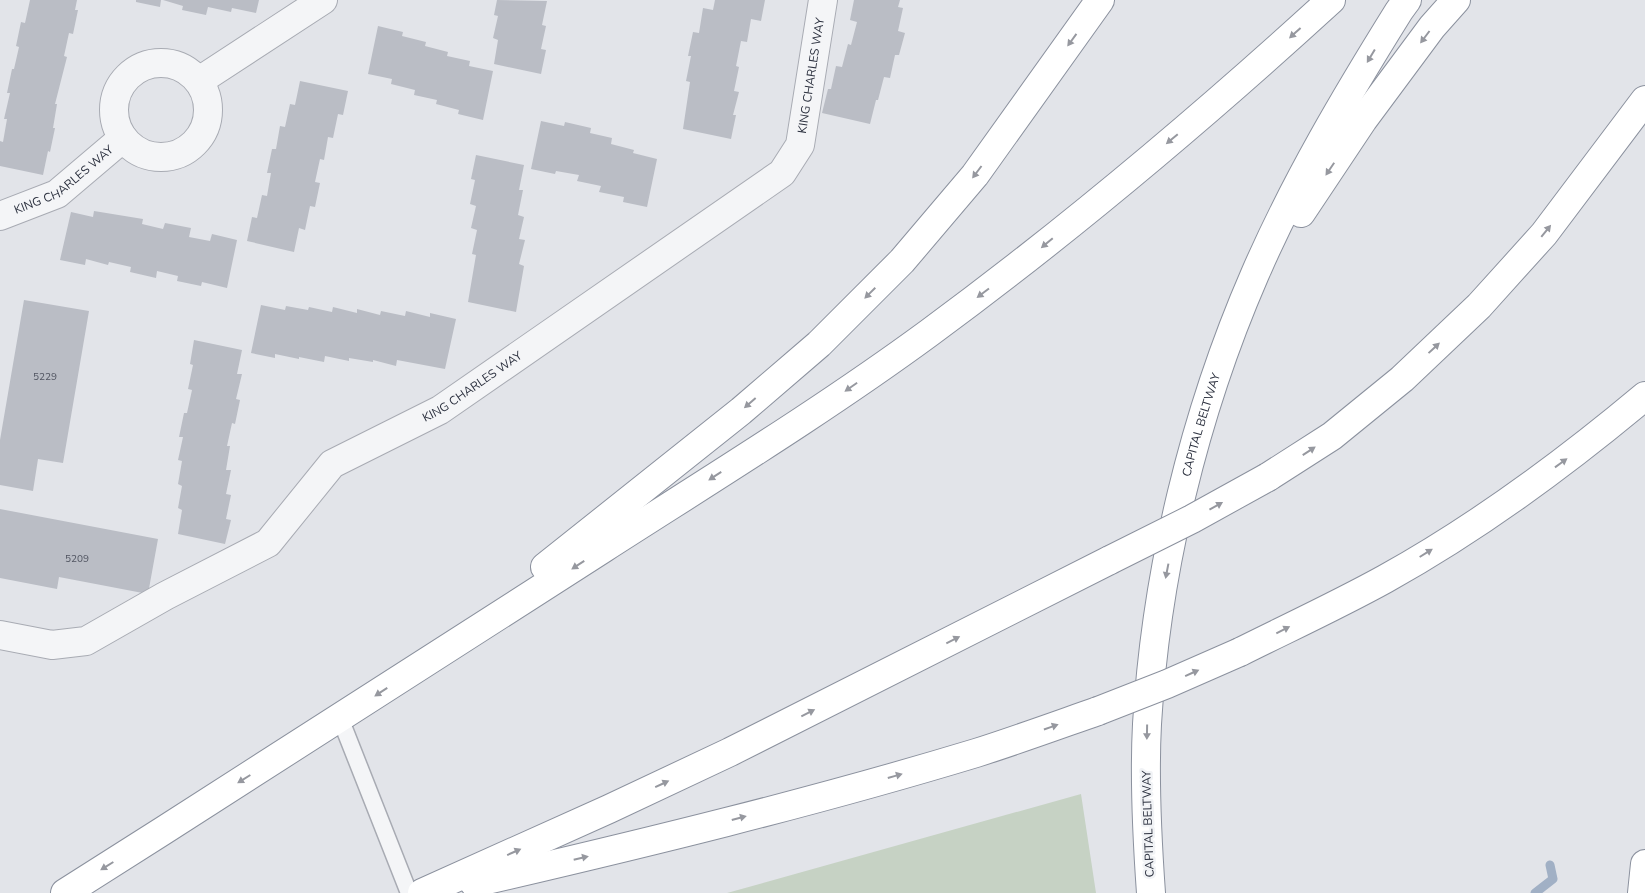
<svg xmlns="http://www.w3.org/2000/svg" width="1645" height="893" font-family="'Nunito Sans',sans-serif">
	<rect width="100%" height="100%" fill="#e2e4e9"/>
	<!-- green -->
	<polygon fill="#c6d2c4" points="1081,794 1096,893 727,893"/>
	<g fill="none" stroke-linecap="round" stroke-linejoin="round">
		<!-- stream -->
		<polyline stroke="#a1b0c5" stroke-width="9" points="1535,893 1553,879 1550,865"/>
	</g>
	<!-- building -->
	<g fill="#babdc5">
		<polygon points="30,0 77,0 75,10 78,10 73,34 69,33 64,56 67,57 55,104 57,104 53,128 55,128 50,152 48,151 43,175 0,166 0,141 3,142 7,119 4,119 10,93 7,93 12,69 14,69 19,47 16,46 21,22 25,23"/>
		<polygon points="136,0 161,0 160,7 136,2"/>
		<polygon points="163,0 259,0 256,13 232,8 231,12 208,7 206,15 182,10 183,6"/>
		<polygon points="497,0 547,1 542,25 546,26 541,49 546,50 541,74 494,64 498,40 493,38 498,16 494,15"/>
		<polygon points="715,0 765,0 761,21 751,19 747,42 741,41 736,66 739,67 734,91 739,92 733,115 736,115 731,139 683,129 690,82 686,81 691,56 688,56 693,32 699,33 703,8 713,10"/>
		<polygon points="854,0 900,0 898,7 903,8 898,31 905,33 899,55 895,55 890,78 884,77 878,100 876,100 870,124 822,113 828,89 831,89 836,66 842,67 848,44 851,45 857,22 850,20"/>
		<polygon points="378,26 403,32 402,36 426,42 425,46 448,52 447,56 470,61 469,66 493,71 483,120 458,114 459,110 436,104 437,100 414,95 415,90 391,84 392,79 368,74"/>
		<polygon points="300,81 348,91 343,115 338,114 333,138 328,137 324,160 320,159 315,182 320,183 315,207 310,206 305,230 299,228 294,252 247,241 252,217 257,218 262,195 267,196 271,173 267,173 272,149 276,149 280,126 285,127 290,104 295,105"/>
		<polygon points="541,121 564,126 565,122 591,128 590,133 612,138 611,144 634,150 633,153 657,159 647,207 623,202 624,197 599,192 601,186 577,181 579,175 556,171 555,174 531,169"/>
		<polygon points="476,155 524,165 519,190 523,190 518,215 524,217 519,239 525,240 519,264 524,266 516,312 468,302 476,255 472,254 477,230 471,228 476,206 470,204 475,180 471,179"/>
		<polygon points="94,211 143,219 142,224 163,229 165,223 191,228 189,237 210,241 212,234 237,240 227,288 202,282 201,286 177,281 178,276 157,271 156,278 130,272 131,267 109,262 108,265 86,259 85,265 60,260 71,212 93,217"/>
		<polygon points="24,300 89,311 63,463 38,459 33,491 0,485 0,440"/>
		<polygon points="261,305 285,310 286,306 308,310 309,307 332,312 333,307 357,313 357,309 380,315 381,311 405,316 406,311 430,317 430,313 456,319 445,369 397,360 396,366 373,360 373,362 349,358 349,361 325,356 324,362 299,357 299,359 275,354 275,358 251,353"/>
		<polygon points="194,340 242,350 237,374 242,374 236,399 240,400 235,424 232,423 227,446 230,446 226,470 231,470 226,494 231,495 226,519 231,520 225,544 178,534 182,510 178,508 182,486 178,484 182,461 178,460 183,437 179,437 184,413 187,413 192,390 188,389 193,365 190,364"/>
		<polygon points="0,509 158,539 148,594 59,577 57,589 0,578"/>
	</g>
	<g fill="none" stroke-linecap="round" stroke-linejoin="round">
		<!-- service casing -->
		<g stroke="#a8abb3" stroke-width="19">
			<polyline id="service" points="340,718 409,893"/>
		</g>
		<!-- minor casing -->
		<g stroke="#a8abb3" stroke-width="30">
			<g id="minor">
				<circle cx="161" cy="110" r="47"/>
				<polyline points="199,81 323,0"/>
				<path id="s1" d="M0,216L57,194L123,138"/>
				<path id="s2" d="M0,635L52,645L86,641L165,596L268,543L332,464L440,410L782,173L800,145L823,0"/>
			</g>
		</g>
		<!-- motorway casing -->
		<g stroke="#8b919e" stroke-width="30">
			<g id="motorway">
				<polyline points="1301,213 1363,120 1432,27 1456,0"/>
				<polyline points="1268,477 1332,436 1402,379 1479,306 1544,234 1645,100"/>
				<polyline points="545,567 741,411 819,344 902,261 975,175 1100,0"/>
				<path d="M1240,652C1288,628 1338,605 1385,579C1477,528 1565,463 1645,396"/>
				<path d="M474,883C642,844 811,803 976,753C1017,740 1058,725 1098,711"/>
				<path d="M65,893C245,779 424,664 604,548C713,478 824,410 929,333C1069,230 1203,117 1331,0"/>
				<polyline points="422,893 609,809 730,752 1110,560"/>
				<path id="s3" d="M1151,893C1147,837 1144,780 1147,724C1156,572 1194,414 1255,274C1295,182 1346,96 1399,11L1407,0"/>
				<polyline points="1642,893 1645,864"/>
			</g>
		</g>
		<!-- service -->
		<use href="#service" stroke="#f4f5f7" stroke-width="16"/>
		<!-- minor -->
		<use href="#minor" stroke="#f4f5f7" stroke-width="28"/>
		<!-- motorway -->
		<use href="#motorway" stroke="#fff" stroke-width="28"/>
		<!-- motorway-bridge casing -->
		<g stroke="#8b919e" stroke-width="30" stroke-linecap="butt">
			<g id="motorway-bridge">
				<polyline points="1110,560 1192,519 1268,477"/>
				<polyline points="1098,711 1167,684 1240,652"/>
			</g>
		</g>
		<!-- motorway-bridge -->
		<use href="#motorway-bridge" stroke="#fff" stroke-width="28"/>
	</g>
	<!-- one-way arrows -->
	<defs><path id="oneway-solid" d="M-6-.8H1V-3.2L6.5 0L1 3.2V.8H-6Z" transform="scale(1.25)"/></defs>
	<g fill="#96989f">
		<use href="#oneway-solid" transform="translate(1295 33) rotate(138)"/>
		<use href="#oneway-solid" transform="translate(1425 37) rotate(127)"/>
		<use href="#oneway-solid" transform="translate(1072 40) rotate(126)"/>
		<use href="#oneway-solid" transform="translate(1371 56) rotate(121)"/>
		<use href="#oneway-solid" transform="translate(1172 139) rotate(140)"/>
		<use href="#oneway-solid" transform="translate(1330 169) rotate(124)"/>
		<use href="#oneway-solid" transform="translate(977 172) rotate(127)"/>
		<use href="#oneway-solid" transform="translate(1546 231) rotate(-51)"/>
		<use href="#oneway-solid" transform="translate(1047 243) rotate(140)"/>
		<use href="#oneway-solid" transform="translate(870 293) rotate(135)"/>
		<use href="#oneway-solid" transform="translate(983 293) rotate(143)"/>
		<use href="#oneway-solid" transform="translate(1434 348) rotate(-43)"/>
		<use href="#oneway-solid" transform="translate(851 387) rotate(145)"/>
		<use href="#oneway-solid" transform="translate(750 403) rotate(139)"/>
		<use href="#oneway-solid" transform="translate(1309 451) rotate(-33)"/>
		<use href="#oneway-solid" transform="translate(1561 463) rotate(-36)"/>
		<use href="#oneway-solid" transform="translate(715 476) rotate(147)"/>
		<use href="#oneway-solid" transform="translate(1216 506) rotate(-29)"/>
		<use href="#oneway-solid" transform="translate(1426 553) rotate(-32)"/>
		<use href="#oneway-solid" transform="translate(578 565) rotate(147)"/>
		<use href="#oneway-solid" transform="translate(1167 571) rotate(101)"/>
		<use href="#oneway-solid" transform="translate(1283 630) rotate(-27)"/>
		<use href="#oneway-solid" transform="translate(953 640) rotate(-27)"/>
		<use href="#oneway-solid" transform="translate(1192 673) rotate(-24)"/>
		<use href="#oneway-solid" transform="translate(381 692) rotate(147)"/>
		<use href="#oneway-solid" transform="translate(808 713) rotate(-27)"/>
		<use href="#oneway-solid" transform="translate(1051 727) rotate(-19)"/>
		<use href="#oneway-solid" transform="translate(1147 732) rotate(91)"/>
		<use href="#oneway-solid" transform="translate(895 776) rotate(-16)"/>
		<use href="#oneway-solid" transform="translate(244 779) rotate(148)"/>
		<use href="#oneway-solid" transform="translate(662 784) rotate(-25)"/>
		<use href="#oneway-solid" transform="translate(739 818) rotate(-15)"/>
		<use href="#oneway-solid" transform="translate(514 852) rotate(-24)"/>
		<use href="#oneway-solid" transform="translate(581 858) rotate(-13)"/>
		<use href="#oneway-solid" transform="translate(107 866) rotate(148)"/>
	</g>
	<g text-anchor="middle" stroke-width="5" stroke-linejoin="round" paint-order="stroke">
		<!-- number labels -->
		<g font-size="10" fill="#505460">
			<text x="45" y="380">5229</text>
			<text x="77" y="562">5209</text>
		</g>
		<!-- street labels -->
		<g font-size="12" fill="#2c313f" stroke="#f1f3f6">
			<text dy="4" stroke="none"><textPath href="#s2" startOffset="1036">KING CHARLES WAY</textPath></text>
			<text dy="4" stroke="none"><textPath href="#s1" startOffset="74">KING CHARLES WAY</textPath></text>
			<text dy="4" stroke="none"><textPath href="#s2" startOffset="556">KING CHARLES WAY</textPath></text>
			<text dy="4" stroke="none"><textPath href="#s3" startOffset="474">CAPITAL BELTWAY</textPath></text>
			<text transform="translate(1148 824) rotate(-92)" y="4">CAPITAL BELTWAY</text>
		</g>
	</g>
</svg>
